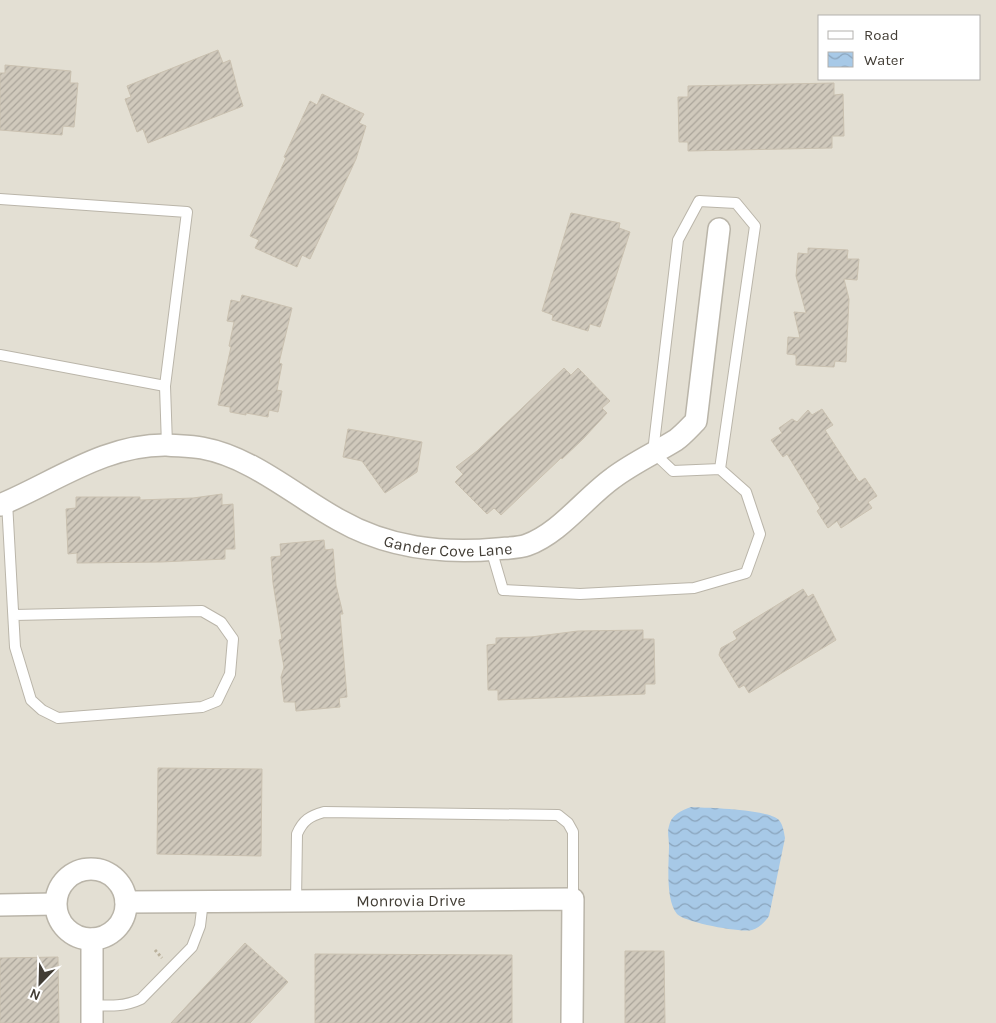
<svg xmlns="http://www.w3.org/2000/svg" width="996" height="1023" font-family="Karla,sans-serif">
	<defs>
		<pattern id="water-waves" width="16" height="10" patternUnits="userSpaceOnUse" patternTransform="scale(1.25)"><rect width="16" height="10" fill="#a7c9e7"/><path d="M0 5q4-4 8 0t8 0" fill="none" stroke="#8aa4bc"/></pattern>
		<pattern id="building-hatch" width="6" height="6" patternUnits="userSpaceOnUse" patternTransform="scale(1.25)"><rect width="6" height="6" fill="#d0c9bc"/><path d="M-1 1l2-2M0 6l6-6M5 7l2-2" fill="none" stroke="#aaa49a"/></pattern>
	</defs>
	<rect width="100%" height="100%" fill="#f0ede5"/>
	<!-- residential -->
	<path fill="#e3dfd3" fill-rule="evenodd" d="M0,0H996V1023H0ZM820,16H980V79H820Z"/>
	<!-- water -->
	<path fill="url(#water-waves)" d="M691,807C708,808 768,809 779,820C783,825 784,832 785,838L769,916C765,922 759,928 752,930C740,933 684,922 677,914C665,899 669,863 669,845C669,839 667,832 669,826C671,815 682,810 691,807Z"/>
	<!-- building -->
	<g fill="url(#building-hatch)" stroke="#cac1b0">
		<polygon points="218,50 223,63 230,60 238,91 243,106 148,143 143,129 137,132 125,99 131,97 127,86"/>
		<polygon points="5,65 71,71 70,83 78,83 74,127 63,126 62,135 0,130 0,73 5,73"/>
		<polygon points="834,83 834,95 843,94 844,136 832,136 832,148 688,151 688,142 679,142 678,97 688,97 688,86"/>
		<polygon points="322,94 364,114 359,123 366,126 356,159 310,259 302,255 297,267 255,248 259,240 250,236 286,158 284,157 310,101 317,105"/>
		<polygon points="571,213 620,223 619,228 630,232 600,327 590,324 588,331 552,320 553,315 542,311"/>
		<polygon points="808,248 848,250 847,259 859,259 857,280 844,279 849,299 846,362 835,361 834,367 796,365 796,355 787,354 788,337 800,338 794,312 806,313 796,276 798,253 808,254"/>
		<polygon points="242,295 292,308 279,363 282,364 277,390 282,391 278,412 269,410 268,417 246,413 246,415 230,412 230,407 218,405 231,347 229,346 234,322 227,321 231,300 240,302"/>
		<polygon points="564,368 571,375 578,368 610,401 602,408 607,413 583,439 562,459 561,458 501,515 494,508 487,514 455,482 463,474 456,467 477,451"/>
		<polygon points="822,409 833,425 825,430 859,482 865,478 877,496 868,502 872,508 841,528 837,521 828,528 817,511 820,508 787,454 783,457 771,440 782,433 779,428 792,419 797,422 808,410 812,415"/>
		<polygon points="348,429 422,442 417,472 385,493 362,461 343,457"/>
		<polygon points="222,494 222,505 233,504 235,549 225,549 225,559 161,562 77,563 77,553 68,554 66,509 76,508 76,497 140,497 140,500 193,498"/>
		<polygon points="324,540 325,550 333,549 336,585 343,614 340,614 347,697 339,698 340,707 296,711 295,702 284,702 281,677 284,667 279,640 282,639 273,583 271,557 281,556 280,544"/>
		<polygon points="803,589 808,597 813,594 836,640 749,693 744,685 739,688 719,655 721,648 737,639 733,632"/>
		<polygon points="643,630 643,639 654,639 655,684 645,684 645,694 498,700 498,690 488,690 487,645 496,644 496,638 531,637 578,631"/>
		<polygon points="158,768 262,769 261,856 157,854"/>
		<polygon points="245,943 288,982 250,1023 171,1023"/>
		<polygon points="625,951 664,951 665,1023 625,1023"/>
		<polygon points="315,954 512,955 512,1023 315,1023"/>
		<polygon points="58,957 59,1023 0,1023 0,958"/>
	</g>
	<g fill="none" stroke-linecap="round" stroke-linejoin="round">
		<!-- service casing -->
		<g stroke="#bab5a9" stroke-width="12">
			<g id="service">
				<polyline points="0,199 187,212 165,386 167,445"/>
				<polyline points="0,355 165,386"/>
				<polyline points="7,502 15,647 31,700 42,710 58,718 202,707 217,701 230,674 233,639 221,622 202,611 14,615"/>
				<polyline points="491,549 503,590 580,594 694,588 746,573 760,534 746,492 720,469 673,471 653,452 678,240 699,201 736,203 755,226 720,469"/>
				<path d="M296,901L297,834C303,820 310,816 324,812L558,815L568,823L573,832V899"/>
				<path d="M92,1005C110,1006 124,1007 141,999L192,947L200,926L203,901"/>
			</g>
		</g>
		<!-- minor casing -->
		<g stroke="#bab5a9" stroke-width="24">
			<g id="minor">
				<path id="s1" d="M0,505C55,482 105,444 167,445C178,446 191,446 202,448C252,457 295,496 339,520C388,548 441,554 497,549C506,548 519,548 527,545C560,533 585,498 613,478C633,463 655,453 676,440C683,435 690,427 696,421L719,229"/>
				<circle cx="91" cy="904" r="35"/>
				<path id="s2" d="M126,902L573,899L572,1023"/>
				<polyline points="0,905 55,904"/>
				<polyline points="92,1023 92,939"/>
			</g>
		</g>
		<!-- path -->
		<polyline stroke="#bab19c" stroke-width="3" stroke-dasharray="2.5 2.5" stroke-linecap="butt" points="155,950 162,958"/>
		<!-- service -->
		<use href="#service" stroke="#fff" stroke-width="10"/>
		<!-- minor -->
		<use href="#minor" stroke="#fff" stroke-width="21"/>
	</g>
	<g text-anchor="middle" stroke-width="4.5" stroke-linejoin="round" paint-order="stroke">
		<!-- street labels -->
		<g font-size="16" fill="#423d35" stroke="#fff">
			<text dy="6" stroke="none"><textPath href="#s1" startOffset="484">Gander Cove Lane</textPath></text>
			<text dy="6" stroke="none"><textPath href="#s2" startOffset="285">Monrovia Drive</textPath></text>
		</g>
	</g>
	<!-- legend -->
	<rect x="818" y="15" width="162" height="65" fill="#ffffff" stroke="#b3b1ae"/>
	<rect x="828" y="31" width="25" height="8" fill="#ffffff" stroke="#b3b1ae"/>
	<text x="864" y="40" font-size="15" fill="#423d35">Road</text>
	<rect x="828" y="52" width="25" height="15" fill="url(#water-waves)" stroke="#b3b1ae"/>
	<text x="864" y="65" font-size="15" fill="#423d35">Water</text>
	<!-- north arrow -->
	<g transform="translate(40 983) rotate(203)" stroke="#ffffff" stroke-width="4" paint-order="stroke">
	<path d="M0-4L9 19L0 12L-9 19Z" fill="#423d35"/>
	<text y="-8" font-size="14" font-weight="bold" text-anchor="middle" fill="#423d35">N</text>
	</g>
</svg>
